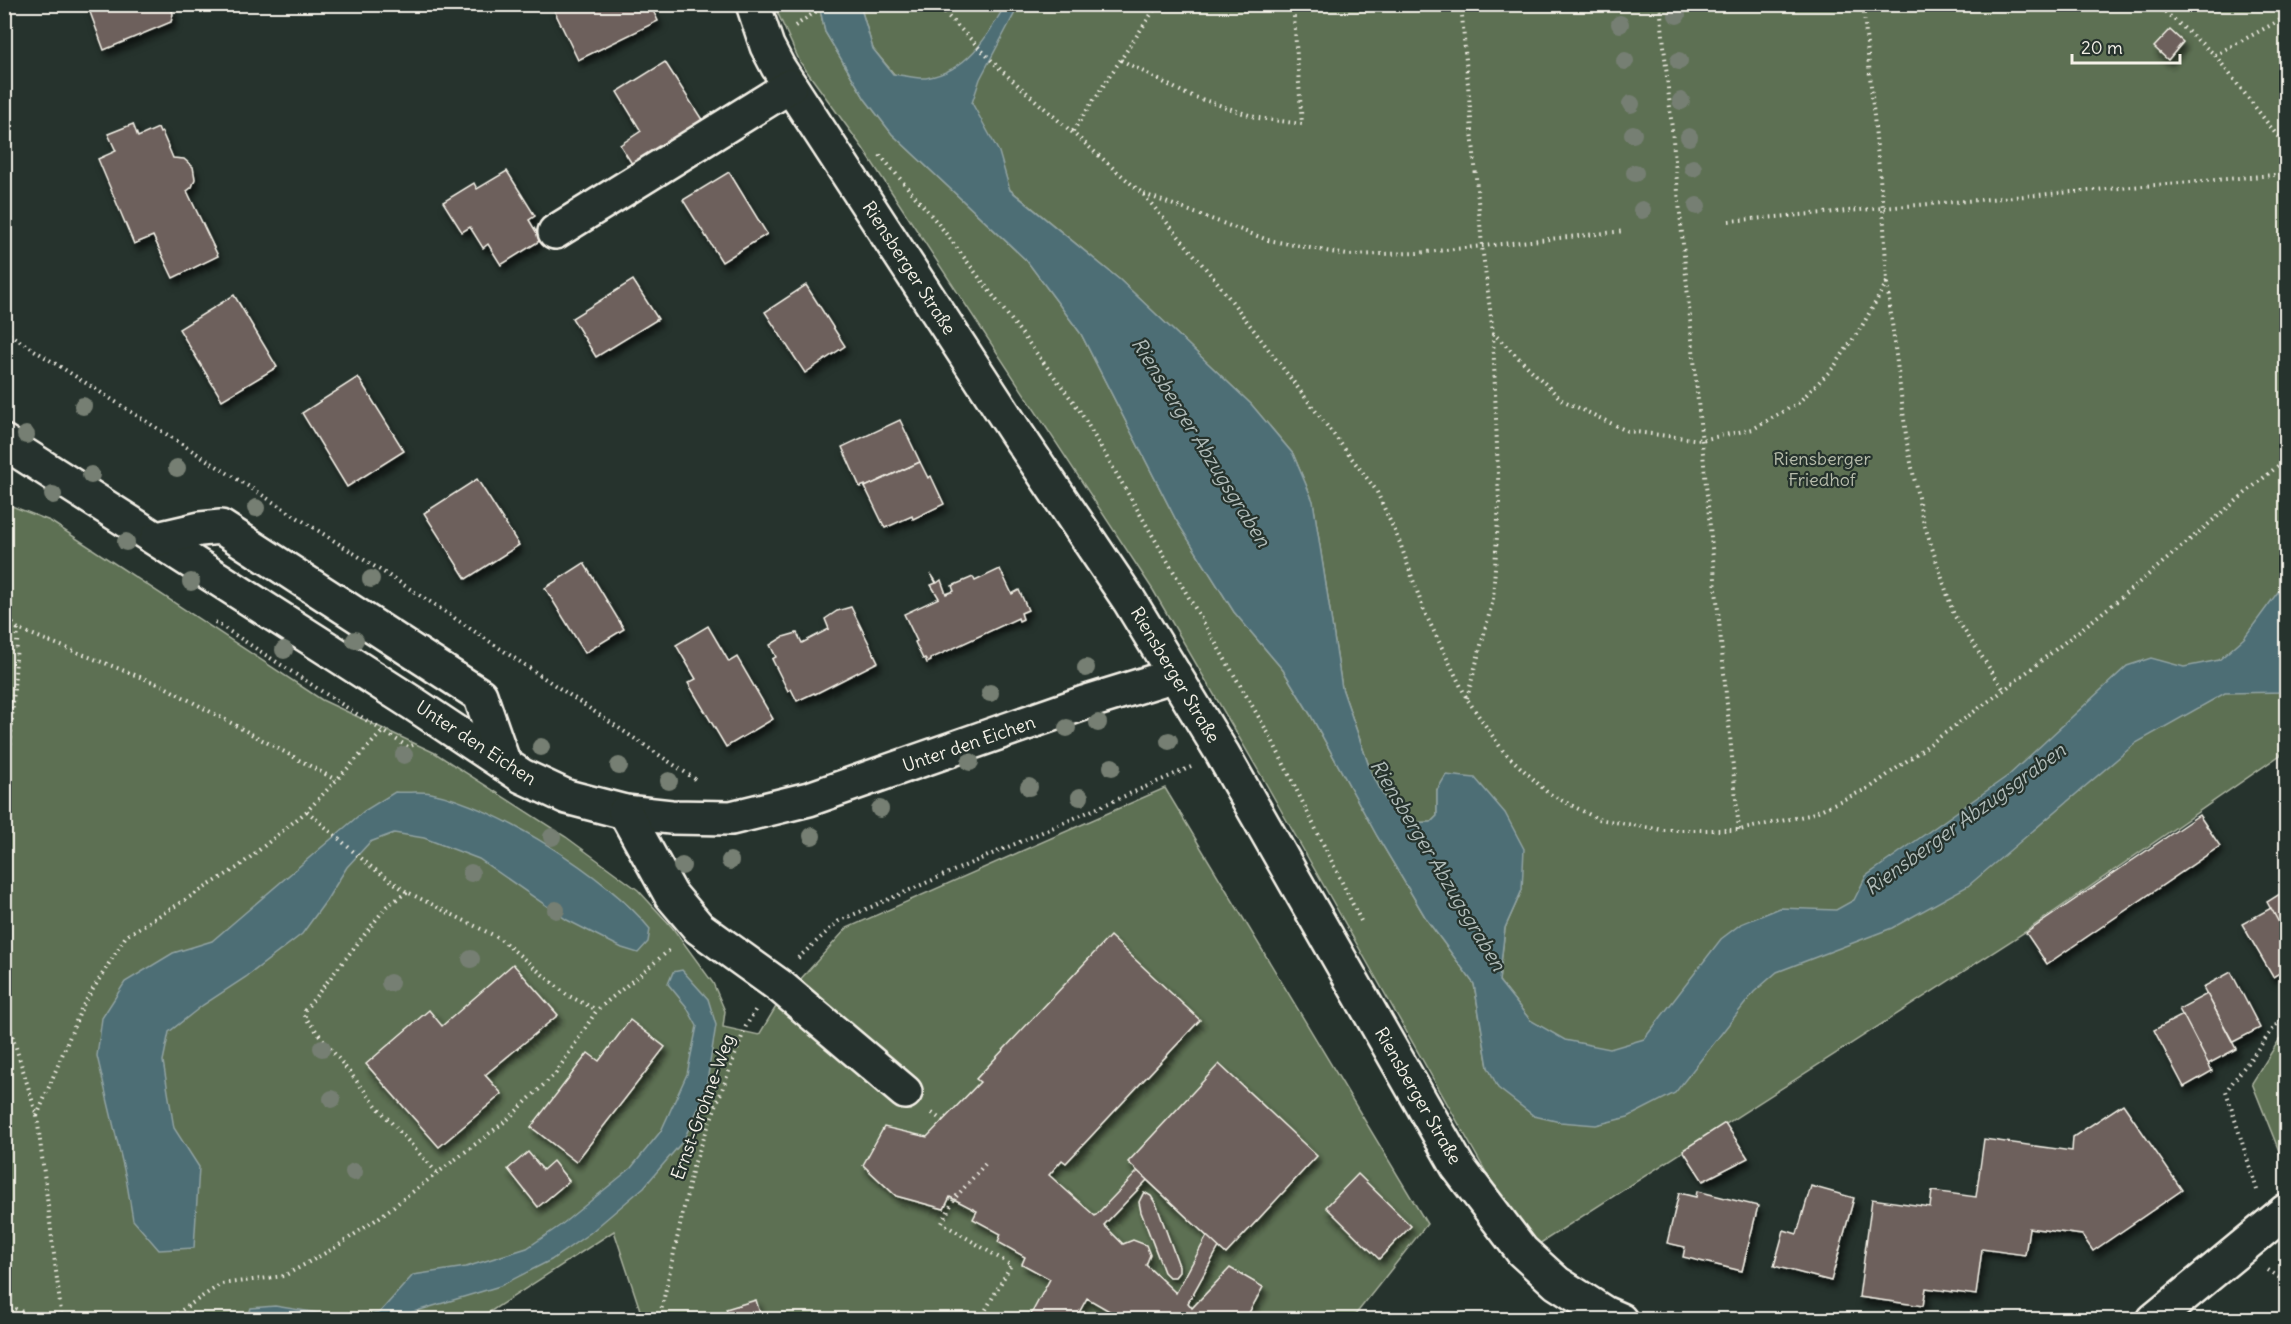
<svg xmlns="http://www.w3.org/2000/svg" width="2291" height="1324" font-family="Delius,sans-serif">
	<defs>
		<filter id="shadow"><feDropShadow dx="3.5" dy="6" stdDeviation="3" flood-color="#0009"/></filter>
	</defs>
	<rect width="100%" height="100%" fill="#26332d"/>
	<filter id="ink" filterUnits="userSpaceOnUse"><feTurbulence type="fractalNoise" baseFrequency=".0167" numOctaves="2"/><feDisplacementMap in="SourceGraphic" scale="12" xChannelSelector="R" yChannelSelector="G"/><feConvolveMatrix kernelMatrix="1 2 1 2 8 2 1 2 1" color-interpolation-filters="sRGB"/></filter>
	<g filter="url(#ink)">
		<!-- green -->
		<g fill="#5d7053" stroke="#a8b09e" stroke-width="1.5">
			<polygon points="774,5 819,5 825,32 865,99 892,134 1027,261 1081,334 1176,520 1234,612 1283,670 1310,714 1377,836 1427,920 1474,984 1488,1067 1530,1020 1499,981 1505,928 1522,890 1437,790 1437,816 1431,822 1410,823 1387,802 1371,772 1342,688 1313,502 1293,454 1251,404 1120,280 991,174 926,112 873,49 860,5 2286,5 2286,751 2025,932 1539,1244 1508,1211 1265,782 1153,590 862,147 800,62"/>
			<polygon points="4,503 50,521 322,700 435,753 566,837 638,890 672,927 713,983 725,1011 723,1027 759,1035 777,1005 847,928 1165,788 1427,1224 1352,1319 643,1319 614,1231 479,1319 5,1319"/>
			<polygon points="2286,1029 2286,1147 2281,1156 2252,1083"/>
		</g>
		<!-- water -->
		<g fill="#4e6e74" stroke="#90a2a2" stroke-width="1.5">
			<path d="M819,5H860L873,49L893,74C903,75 916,79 926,78C967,71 987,38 1005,5H1019L980,79L972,103L999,152L1010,190L1120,280L1251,404L1293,454L1313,501L1342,688L1371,772L1387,802L1410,823L1431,822L1437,816V790L1446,775L1475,778L1505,813L1524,849L1522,890L1505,928L1499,981L1530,1020L1565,1040L1610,1049L1644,1039L1721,939L1741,924L1780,908L1836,910L1854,900L1866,876L2009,775L2127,666L2151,658L2184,667L2219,660L2244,638L2286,581V692L2225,693L2136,743L1968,886L1892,928L1777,972L1754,992L1675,1093L1628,1117L1596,1125L1560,1122L1534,1116L1498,1088L1488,1067L1474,984L1427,920L1377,836L1310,714L1283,670L1234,612L1176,520L1081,334L1027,261L892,134L865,99L825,32Z"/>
			<path d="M395,792C406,793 420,791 431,793C496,806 609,877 650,929L648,942L638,953L622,948L567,920L479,859L424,838L394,833L370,842L347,867L326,901L302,934L246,977L203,1005L169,1032L163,1061L174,1128L199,1167L194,1248L159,1250L133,1220L126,1178L97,1056L102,1018L125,982L173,953L212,941L364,811Z"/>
			<polygon points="682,970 708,999 716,1025 705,1094 683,1141 644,1187 590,1233 551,1260 500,1286 410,1313 402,1319 247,1319 251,1308 275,1306 349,1318 379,1313 413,1275 466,1267 527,1248 561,1225 631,1168 661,1131 687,1074 697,1026 686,1006 668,984 673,972"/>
		</g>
		<!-- building -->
		<g fill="#6d615b" stroke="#f4f1e8" stroke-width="1.5" fill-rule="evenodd" filter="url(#shadow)">
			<polygon points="87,4 170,4 173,14 171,22 104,50"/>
			<polygon points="556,4 650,4 658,21 578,60 552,6"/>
			<polygon points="2170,30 2183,42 2168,60 2154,47"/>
			<polygon points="665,62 706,126 634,167 620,145 641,131 617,92"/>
			<polygon points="133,124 138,137 158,128 160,133 162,132 173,158 184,159 193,167 195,179 192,187 187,191 218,256 173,278 153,236 134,244 98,159 116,151 108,134"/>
			<polygon points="507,171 535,216 529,220 541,240 501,265 488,244 483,248 470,227 462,232 443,202 474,183 477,189"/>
			<polygon points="729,172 767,234 722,262 683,200"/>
			<polygon points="633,280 658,319 596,357 572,318"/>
			<polygon points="806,285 845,346 805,373 765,312"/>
			<polygon points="234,295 277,367 222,400 179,329"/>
			<polygon points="358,377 404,451 347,487 302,413"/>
			<polygon points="900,420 920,462 865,487 865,485 860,487 842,447"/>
			<polygon points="920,462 928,478 931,476 944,504 913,519 912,516 885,528 865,487"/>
			<polygon points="477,479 519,545 466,579 424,513"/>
			<polygon points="584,563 624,629 585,653 545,588"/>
			<polygon points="1000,569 1012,594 1019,590 1028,610 1021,613 1023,619 1019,621 1018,618 930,659 931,661 927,663 925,658 923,659 915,642 917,641 904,614 939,598 931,585 936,583 931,574 937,583 941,580 946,594 954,591 952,586 973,577 975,581"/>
			<polygon points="851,607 878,662 815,694 814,693 797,701 791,689 788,691 772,659 776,657 770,645 783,637 797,633 802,643 829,629 825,619 837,611"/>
			<polygon points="708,626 729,662 737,657 773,719 726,747 688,683 696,679 676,645"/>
			<polygon points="2199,815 2220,846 2047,964 2026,933"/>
			<polygon points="2286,890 2286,936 2267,902"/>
			<polygon points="2271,908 2286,936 2286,969 2273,977 2242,924"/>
			<path d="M1110,936L1200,1020L1066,1163L1062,1160L1049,1175L1095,1216L1138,1171L1219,1247L1188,1303L1192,1308L1230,1268L1263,1287L1245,1320H1125L1087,1298L1075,1320H1028L1050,1279L1022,1264L1025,1257L998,1242L1001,1234L973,1219L977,1211L950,1197L944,1209L896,1196L863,1165L884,1127L927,1137L980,1082L976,1079ZM1147,1180L1207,1236L1176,1293L1146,1265L1150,1255L1146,1245L1133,1240L1123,1244L1104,1225Z"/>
			<polygon points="513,964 558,1015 485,1075 502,1094 439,1147 366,1064 429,1010 442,1026"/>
			<polygon points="2231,972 2260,1028 2233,1042 2203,987"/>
			<polygon points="2207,994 2236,1049 2208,1064 2179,1009"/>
			<polygon points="2183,1015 2212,1071 2184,1087 2154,1030"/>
			<polygon points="630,1020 665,1047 576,1162 531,1127 588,1053 599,1061"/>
			<polygon points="1219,1064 1317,1156 1226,1254 1128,1162"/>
			<polygon points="2123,1104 2182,1190 2093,1251 2082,1235 2029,1228 2025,1255 1982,1249 1976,1295 1926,1288 1923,1306 1859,1297 1872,1199 1930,1207 1932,1191 1976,1197 1984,1139 2072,1151 2073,1137"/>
			<polygon points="1725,1123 1748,1158 1703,1181 1683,1150"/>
			<polygon points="528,1152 543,1170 553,1161 569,1181 538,1207 508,1169"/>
			<polygon points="1358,1174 1411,1226 1379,1259 1326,1207"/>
			<polygon points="1811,1186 1854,1198 1831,1281 1774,1266 1784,1230 1797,1234"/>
			<polygon points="1697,1191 1758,1206 1742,1271 1683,1257 1685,1247 1667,1243 1679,1193 1696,1197"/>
			<polygon points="1144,1192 1151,1196 1157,1206 1179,1266 1179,1272 1175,1277 1169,1277 1164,1272 1141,1212 1139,1202"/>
			<polygon points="756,1300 762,1320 730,1320 726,1309"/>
		</g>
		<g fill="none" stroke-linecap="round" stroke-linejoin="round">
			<!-- minor casing -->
			<g stroke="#f4f1e8" stroke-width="38">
				<g id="minor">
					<polyline points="753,4 767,46 778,67 1015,431 1129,600 1222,753 1458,1167 1522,1251 1557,1283 1604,1313 1620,1320"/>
					<polyline points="555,232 790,86"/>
					<polyline points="4,442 414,704 522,776 567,797 625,812 671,817 731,818 809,799 1084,703 1175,675"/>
					<polyline points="157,539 200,529 221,527 480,695 504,764"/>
					<polyline points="625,812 671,895 699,928 781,987 905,1092"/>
					<polyline points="2154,1320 2286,1211"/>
				</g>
			</g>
			<!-- path -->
			<g stroke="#f4f1e8" stroke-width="4" stroke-dasharray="1.5 4.5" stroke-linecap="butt">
				<polyline points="936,4 1003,72 1143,194 1217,282 1376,490 1400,543 1424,611 1467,699 1503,751 1548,793 1598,819 1662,830 1739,830 1809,815 1871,787 2004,690 2117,601 2286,459"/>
				<polyline points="1461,4 1482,246 1493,333 1562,400 1627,431 1701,440 1753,429 1798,403 1834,367 1862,326 1887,282 1883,209 1863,4"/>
				<polyline points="1660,4 1739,830"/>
				<polyline points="2156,4 2215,55 2286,147"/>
				<polyline points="795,26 827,4"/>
				<polyline points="2215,55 2286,17"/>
				<polyline points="1121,60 1186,94 1258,118 1302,124 1293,4"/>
				<polyline points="1073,131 1158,4"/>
				<polyline points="880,155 941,227 1078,408 1271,738 1361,921"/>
				<polyline points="1144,194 1268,240 1347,255 1417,253 1625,231"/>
				<polyline points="1729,221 2286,174"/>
				<polyline points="1887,283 1907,443 1922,517 1954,615 2004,690"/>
				<polyline points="4,331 432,603 698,781"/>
				<polyline points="4,615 18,629 163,686 336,780"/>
				<polyline points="215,622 383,731 408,747 413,745"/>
				<polyline points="18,629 6,807 7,1018 37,1116 62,1320"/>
				<polyline points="1467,698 1493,600 1499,503 1493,334"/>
				<polyline points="307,811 370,866 407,892 499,938 567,995 597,1010"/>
				<polyline points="407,892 387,906 305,1010 305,1017 379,1109 437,1173"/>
				<polyline points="798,958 839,921 1191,767"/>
				<polyline points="932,1113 943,1121"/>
				<polyline points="37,1116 82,1007 126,936 237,868 307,811 383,731"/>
				<polyline points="2257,1190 2226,1091 2286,1012"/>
				<polyline points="2268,1270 2286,1282"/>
				<polyline points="4,1304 42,1320"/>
				<polyline points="167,1320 221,1284 284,1276 336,1247 377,1219 507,1120 556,1073 597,1010 672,948"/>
				<polyline points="659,1320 693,1167 746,1026 756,1009"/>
				<polyline points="980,1320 1011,1265 942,1223 954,1199 986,1163"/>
			</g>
			<!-- minor -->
			<use href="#minor" stroke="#26332d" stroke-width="33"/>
		</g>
		<!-- trees -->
		<g fill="#767f73">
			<circle cx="1677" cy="15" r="9"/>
			<circle cx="1620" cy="24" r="9"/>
			<circle cx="1625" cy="61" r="9"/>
			<circle cx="1679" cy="61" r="9"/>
			<circle cx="1681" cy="101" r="9"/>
			<circle cx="1631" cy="104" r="9"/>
			<circle cx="1633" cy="134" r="9"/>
			<circle cx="1689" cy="137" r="9"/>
			<circle cx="1693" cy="168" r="9"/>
			<circle cx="1635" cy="173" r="9"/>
			<circle cx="1697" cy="206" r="9"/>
			<circle cx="1642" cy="210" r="9"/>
			<circle cx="83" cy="406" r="9"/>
			<circle cx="26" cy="435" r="9"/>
			<circle cx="177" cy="468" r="9"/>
			<circle cx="91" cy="475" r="9"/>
			<circle cx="53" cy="495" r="9"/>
			<circle cx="256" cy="508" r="9"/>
			<circle cx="126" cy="542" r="9"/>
			<circle cx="371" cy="579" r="9"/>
			<circle cx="191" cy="582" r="9"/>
			<circle cx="355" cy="640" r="9"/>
			<circle cx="284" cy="650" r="9"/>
			<circle cx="1086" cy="668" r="9"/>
			<circle cx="990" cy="693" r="9"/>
			<circle cx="1098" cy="723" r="9"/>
			<circle cx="1067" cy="728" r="9"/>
			<circle cx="1169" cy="741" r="9"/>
			<circle cx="541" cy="747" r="9"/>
			<circle cx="404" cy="755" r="9"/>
			<circle cx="970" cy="762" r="9"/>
			<circle cx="619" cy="766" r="9"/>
			<circle cx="1112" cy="767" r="9"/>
			<circle cx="669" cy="781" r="9"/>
			<circle cx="1029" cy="787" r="9"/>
			<circle cx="1080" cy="797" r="9"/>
			<circle cx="880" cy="809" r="9"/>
			<circle cx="812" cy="836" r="9"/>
			<circle cx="552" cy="837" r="9"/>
			<circle cx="730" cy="861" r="9"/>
			<circle cx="682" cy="866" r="9"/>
			<circle cx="471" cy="873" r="9"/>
			<circle cx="556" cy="910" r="9"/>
			<circle cx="471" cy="959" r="9"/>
			<circle cx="390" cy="983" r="9"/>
			<circle cx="322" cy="1048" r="9"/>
			<circle cx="332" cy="1099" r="9"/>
			<circle cx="354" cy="1172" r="9"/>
		</g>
	</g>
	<g text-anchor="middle" stroke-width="4.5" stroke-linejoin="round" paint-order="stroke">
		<!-- street labels -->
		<g font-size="18" fill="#f4f1e8" stroke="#26332d">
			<text transform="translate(909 268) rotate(57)" y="6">Riensberger Straße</text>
			<text transform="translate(1175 675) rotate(59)" y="6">Riensberger Straße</text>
			<text transform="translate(476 743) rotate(33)" y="6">Unter den Eichen</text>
			<text transform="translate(969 744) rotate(-19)" y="6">Unter den Eichen</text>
			<text transform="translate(1418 1096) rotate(60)" y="6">Riensberger Straße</text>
			<text transform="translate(703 1107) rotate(-70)" y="6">Ernst-Grohne-Weg</text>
		</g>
		<!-- park labels -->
		<g font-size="18" fill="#b8bdac" stroke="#26332d">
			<text x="1822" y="465">Riensberger<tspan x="1822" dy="21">Friedhof</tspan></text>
		</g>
		<!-- water labels -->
		<g font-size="20" font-style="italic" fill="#b2bdba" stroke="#26332d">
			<text transform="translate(1201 442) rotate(58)" y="7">Riensberger Abzugsgraben</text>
			<text transform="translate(1965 819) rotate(-36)" y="7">Riensberger Abzugsgraben</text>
			<text transform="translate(1438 865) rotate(59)" y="7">Riensberger Abzugsgraben</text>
		</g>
	</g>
	<!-- margin -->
	<rect width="2291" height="1324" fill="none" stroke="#26332d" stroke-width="24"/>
	<rect x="12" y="12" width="2267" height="1300" fill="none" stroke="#f4f1e8" stroke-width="2" filter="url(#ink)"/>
	<!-- scale -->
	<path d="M2072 54v9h108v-9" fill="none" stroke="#f4f1e8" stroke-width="3"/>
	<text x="2081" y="54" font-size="18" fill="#f4f1e8" stroke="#26332d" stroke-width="4.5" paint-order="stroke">20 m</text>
</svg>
